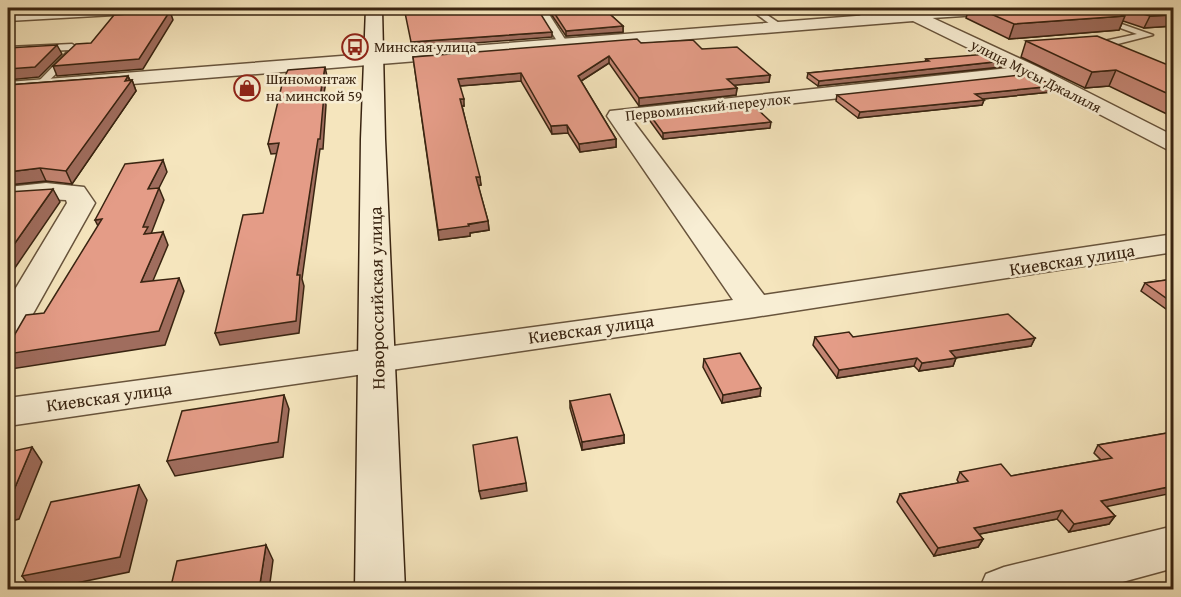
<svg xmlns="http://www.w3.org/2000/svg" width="1181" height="597" font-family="'Gentium Book Plus',serif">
	<rect width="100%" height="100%" fill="#f5e5bd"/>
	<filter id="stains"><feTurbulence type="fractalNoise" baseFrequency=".00333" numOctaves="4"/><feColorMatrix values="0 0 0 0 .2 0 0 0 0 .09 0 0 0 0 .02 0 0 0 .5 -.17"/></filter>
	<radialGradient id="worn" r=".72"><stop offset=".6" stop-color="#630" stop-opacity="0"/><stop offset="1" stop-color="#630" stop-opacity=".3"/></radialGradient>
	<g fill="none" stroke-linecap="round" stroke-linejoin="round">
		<!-- service casing -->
		<g stroke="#68543c" stroke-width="3">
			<g id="service">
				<polygon points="537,8 545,8 568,44 566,46 560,46"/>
				<polygon points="748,8 757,8 785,27 777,29"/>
				<polygon points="847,8 857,8 877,19 870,21"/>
				<polygon points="1065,8 1076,8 1153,35 1094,50 1088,46 1090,44 1137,34"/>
				<polygon points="992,9 995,14 916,19 912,16 916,13"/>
				<polygon points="72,44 77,47 78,53 41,88 37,87 37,83 69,50 8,53 8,47"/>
			</g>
		</g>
		<!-- minor casing -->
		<g stroke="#68543c" stroke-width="3">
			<g id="minor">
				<polygon points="74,8 157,8 149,13 8,21 8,11"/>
				<polygon points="891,8 910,8 922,13 1038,67 1174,136 1174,153 1028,77 633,121 764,295 1174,234 1174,252 755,317 8,426 8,398 733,300 607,116 610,111 1009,68 913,21 8,94 8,82 895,13"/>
				<polygon points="46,183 84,187 95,203 25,328 20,336 8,339 8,301 67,203 66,200 46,199 8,203 8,187"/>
				<polygon points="1174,526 1174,568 1093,590 979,590 986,574 1004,567"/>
			</g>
		</g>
		<!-- secondary casing -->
		<g stroke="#392411" stroke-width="3">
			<polygon id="secondary" points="366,8 382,8 385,139 405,590 355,590 361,139"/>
		</g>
		<!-- service -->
		<use href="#service" fill="#f8eed4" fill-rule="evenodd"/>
		<!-- minor -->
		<use href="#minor" fill="#f8eed4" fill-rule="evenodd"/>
		<!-- secondary -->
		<use href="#secondary" fill="#f8eed4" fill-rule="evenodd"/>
	</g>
	<!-- wall -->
	<g fill="#c48674" stroke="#392411" stroke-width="1.5">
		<polygon points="547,8 603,8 623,26 623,32 566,36"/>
		<polygon points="944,8 1173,8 1173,26 1144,28 1123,21 1119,30 1009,39 966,18 969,9 948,9"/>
		<polygon points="1026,41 1173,67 1173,117 1109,86 1085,88 1021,57"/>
		<polygon points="641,43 702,49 770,75 769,82 734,85 737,88 736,95 639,106 609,63 581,81 616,139 616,147 580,152 568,133 552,134 521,81 460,86 464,106 462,106 481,185 478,185 488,221 489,230 470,233 470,236 439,240 413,57"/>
		<polygon points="926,59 1003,61 1001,67 818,86 807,78 808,73 925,62"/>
		<polygon points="128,76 130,80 132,80 136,91 72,184 46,181 8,185 8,85"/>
		<polygon points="1051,92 983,99 984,100 982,105 858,118 836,101 837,95"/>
		<polygon points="650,115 770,128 663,139 650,121"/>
		<polygon points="1173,279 1173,314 1141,291 1145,283"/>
		<polygon points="815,337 853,337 1035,338 1031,346 956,358 953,366 919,371 914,366 837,378 813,345"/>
		<polygon points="704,359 760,396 722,403 703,367"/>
		<polygon points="570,401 624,435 624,443 582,450 570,408"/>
		<polygon points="1173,432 1106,506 1115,516 1109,524 1069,532 1057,519 979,534 983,539 978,547 934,556 897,502 900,494 959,483 957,480 960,472 1011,476 1101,460 1094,453 1098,445"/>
	</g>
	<!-- shaded-wall -->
	<g fill="#a06d5e" stroke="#392411" stroke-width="1.5">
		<polygon points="170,11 173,20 143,69 57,76 53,66"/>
		<polygon points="1173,15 1173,26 1144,28 1150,16"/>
		<polygon points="1125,16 1119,30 1009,39 1014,24"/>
		<polygon points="623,26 623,32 566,36 566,31"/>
		<polygon points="552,32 552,37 411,48 411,42"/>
		<polygon points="57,45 62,54 39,77 8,80 8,69"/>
		<polygon points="609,56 609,63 578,83 578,76"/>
		<polygon points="1003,61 1001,67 818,86 819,81"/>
		<polygon points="325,67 327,76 322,105 320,96"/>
		<polygon points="1116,70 1109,86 1085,88 1092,72"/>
		<polygon points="521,73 521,81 459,86 458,79"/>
		<polygon points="770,75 769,82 726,86 727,79"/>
		<polygon points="128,76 130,82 132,80 136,91 72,184 66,171"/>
		<polygon points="1054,86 1051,92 973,100 975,94"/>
		<polygon points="737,88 736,95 639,106 639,98"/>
		<polygon points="324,95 326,105 323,149 320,149 302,279 304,286 299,333 220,345 215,333 297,275"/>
		<polygon points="460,99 464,99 464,106 461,106"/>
		<polygon points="984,100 982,105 858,118 860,112"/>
		<polygon points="771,122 770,128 663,139 663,133"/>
		<polygon points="567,125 568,133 552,134 551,126"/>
		<polygon points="616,139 616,147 580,152 579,144"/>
		<polygon points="279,143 282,153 271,154 268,144"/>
		<polygon points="163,160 167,172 159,188 164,200 151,234 144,234 143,227 148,189"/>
		<polygon points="40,168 46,181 8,185 8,172"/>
		<polygon points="476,177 480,177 481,185 477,186"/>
		<polygon points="53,189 60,202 8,278 8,253"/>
		<polygon points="102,219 101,232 95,220"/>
		<polygon points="488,221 489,230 470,233 470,236 439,240 438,230"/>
		<polygon points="163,232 168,245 147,295 141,282"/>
		<polygon points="179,278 184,291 165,345 11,369 8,364 8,354"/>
		<polygon points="1035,338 1031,346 947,359 950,351"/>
		<polygon points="917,358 914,366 837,378 839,370"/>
		<polygon points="956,358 953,366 919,371 922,363"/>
		<polygon points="761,388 760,396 722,403 723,395"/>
		<polygon points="284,395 289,409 283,457 175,476 167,461"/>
		<polygon points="624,435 624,443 582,450 582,442"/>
		<polygon points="32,447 42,462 19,519 8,522 8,504"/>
		<polygon points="526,483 527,491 481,499 479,491"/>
		<polygon points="139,485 147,500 129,572 43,590 32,590 22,576"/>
		<polygon points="1173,486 1173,493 1095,509 1101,501"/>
		<polygon points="1062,510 1057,519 970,536 974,528"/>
		<polygon points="1115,516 1109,524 1069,532 1074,524"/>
		<polygon points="983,539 978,547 934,556 938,548"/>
		<polygon points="266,545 273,560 269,590 259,590"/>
	</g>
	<!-- building -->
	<g fill="#e49c87" stroke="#392411" stroke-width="1.5">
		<polygon points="404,8 537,8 552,32 411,42"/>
		<polygon points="551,8 603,8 623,26 566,31"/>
		<polygon points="977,8 1099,8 1125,16 1014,24"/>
		<polygon points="1122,8 1173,8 1173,15 1150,16"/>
		<polygon points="170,11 139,59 53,66 76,44 91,43 114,15"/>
		<polygon points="1097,36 1173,67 1173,96 1116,70 1092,72 1026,41"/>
		<polygon points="637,39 641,43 693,40 702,49 737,47 770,75 727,79 737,88 639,98 609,56 578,76 616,139 579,144 567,125 551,126 521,73 458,79 464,99 460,99 480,177 476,177 488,221 468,224 469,226 438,230 413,57"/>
		<polygon points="57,45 35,67 8,69 8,48"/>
		<polygon points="988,54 1003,61 819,81 808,73 929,61 926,59"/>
		<polygon points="325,67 320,96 324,95 320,139 318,139 297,275 300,275 296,321 215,333 243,215 263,213 279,143 268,144 283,80 288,70"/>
		<polygon points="1030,74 1054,86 975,94 984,100 860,112 837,95"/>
		<polygon points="128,76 125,81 132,80 66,171 40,168 8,172 8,85"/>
		<polygon points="752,104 771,122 663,133 650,115"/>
		<polygon points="163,160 148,189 159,188 143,227 148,227 144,234 163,232 141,282 179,278 159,331 8,354 8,346 26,315 44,313 102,219 95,220 125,164"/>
		<polygon points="53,189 8,253 8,192"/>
		<polygon points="1173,279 1173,303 1145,283"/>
		<polygon points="1008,314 1035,338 950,351 956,358 922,363 917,358 839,370 815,337 849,332 853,337"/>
		<polygon points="740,353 761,388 723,395 704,359"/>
		<polygon points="610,394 624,435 582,442 570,401"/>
		<polygon points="284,395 278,442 167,461 182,411"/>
		<polygon points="1173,432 1173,486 1101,501 1115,516 1074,524 1062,510 974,528 983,539 938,548 900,494 968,481 960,472 1001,464 1011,476 1112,458 1098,445"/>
		<polygon points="517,437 526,483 479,491 473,445"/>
		<polygon points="32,447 8,504 8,452"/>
		<polygon points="139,485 120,557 22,576 51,502"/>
		<polygon points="266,545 259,590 170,590 177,561"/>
	</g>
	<!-- icons -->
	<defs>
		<g id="bus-ring" transform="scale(1.35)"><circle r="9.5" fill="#f8eed4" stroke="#8f2418" stroke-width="1.5"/><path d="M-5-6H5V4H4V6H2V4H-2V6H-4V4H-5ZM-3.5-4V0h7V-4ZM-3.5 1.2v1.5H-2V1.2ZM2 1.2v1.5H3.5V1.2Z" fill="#8f2418"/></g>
		<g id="shop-ring" transform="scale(1.35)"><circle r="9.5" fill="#f8eed4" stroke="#8f2418" stroke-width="1.5"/><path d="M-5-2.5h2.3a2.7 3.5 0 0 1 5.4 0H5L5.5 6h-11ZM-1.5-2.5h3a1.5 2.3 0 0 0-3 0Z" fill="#8f2418"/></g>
	</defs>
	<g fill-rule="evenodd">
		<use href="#bus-ring" x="355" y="47"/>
		<use href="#shop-ring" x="247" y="88"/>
	</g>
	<g text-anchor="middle" stroke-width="5" stroke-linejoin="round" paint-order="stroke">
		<!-- far-poi labels -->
		<g font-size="15" fill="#392411" stroke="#f8eed4" text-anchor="start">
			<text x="374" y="52">Минская улица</text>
			<text x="266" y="84">Шиномонтаж<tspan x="266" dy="17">на минской 59</tspan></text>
		</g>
		<!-- far-street labels -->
		<g font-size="15" fill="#392411" stroke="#f8eed4">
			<text transform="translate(1036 76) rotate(27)" y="5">улица Мусы Джалиля</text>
			<text transform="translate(708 107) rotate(-6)" y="5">Первоминский переулок</text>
		</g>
		<!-- street labels -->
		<g font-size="18" fill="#392411" stroke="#f8eed4">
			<text transform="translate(1072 260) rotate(-9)" y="6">Киевская улица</text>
			<text transform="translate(377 298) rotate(-91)" y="6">Новороссийская улица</text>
			<text transform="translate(591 329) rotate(-8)" y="6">Киевская улица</text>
			<text transform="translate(109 397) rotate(-8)" y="6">Киевская улица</text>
		</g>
	</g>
	<!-- margin -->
	<rect width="1181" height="597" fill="none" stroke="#f5e5bd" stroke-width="30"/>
	<rect x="9" y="9" width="1163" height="579" fill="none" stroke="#392411" stroke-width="3"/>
	<rect x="15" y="15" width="1151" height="567" fill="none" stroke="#392411" stroke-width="1.5"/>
	<rect width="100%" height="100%" filter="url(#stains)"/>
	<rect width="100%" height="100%" fill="url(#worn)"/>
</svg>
